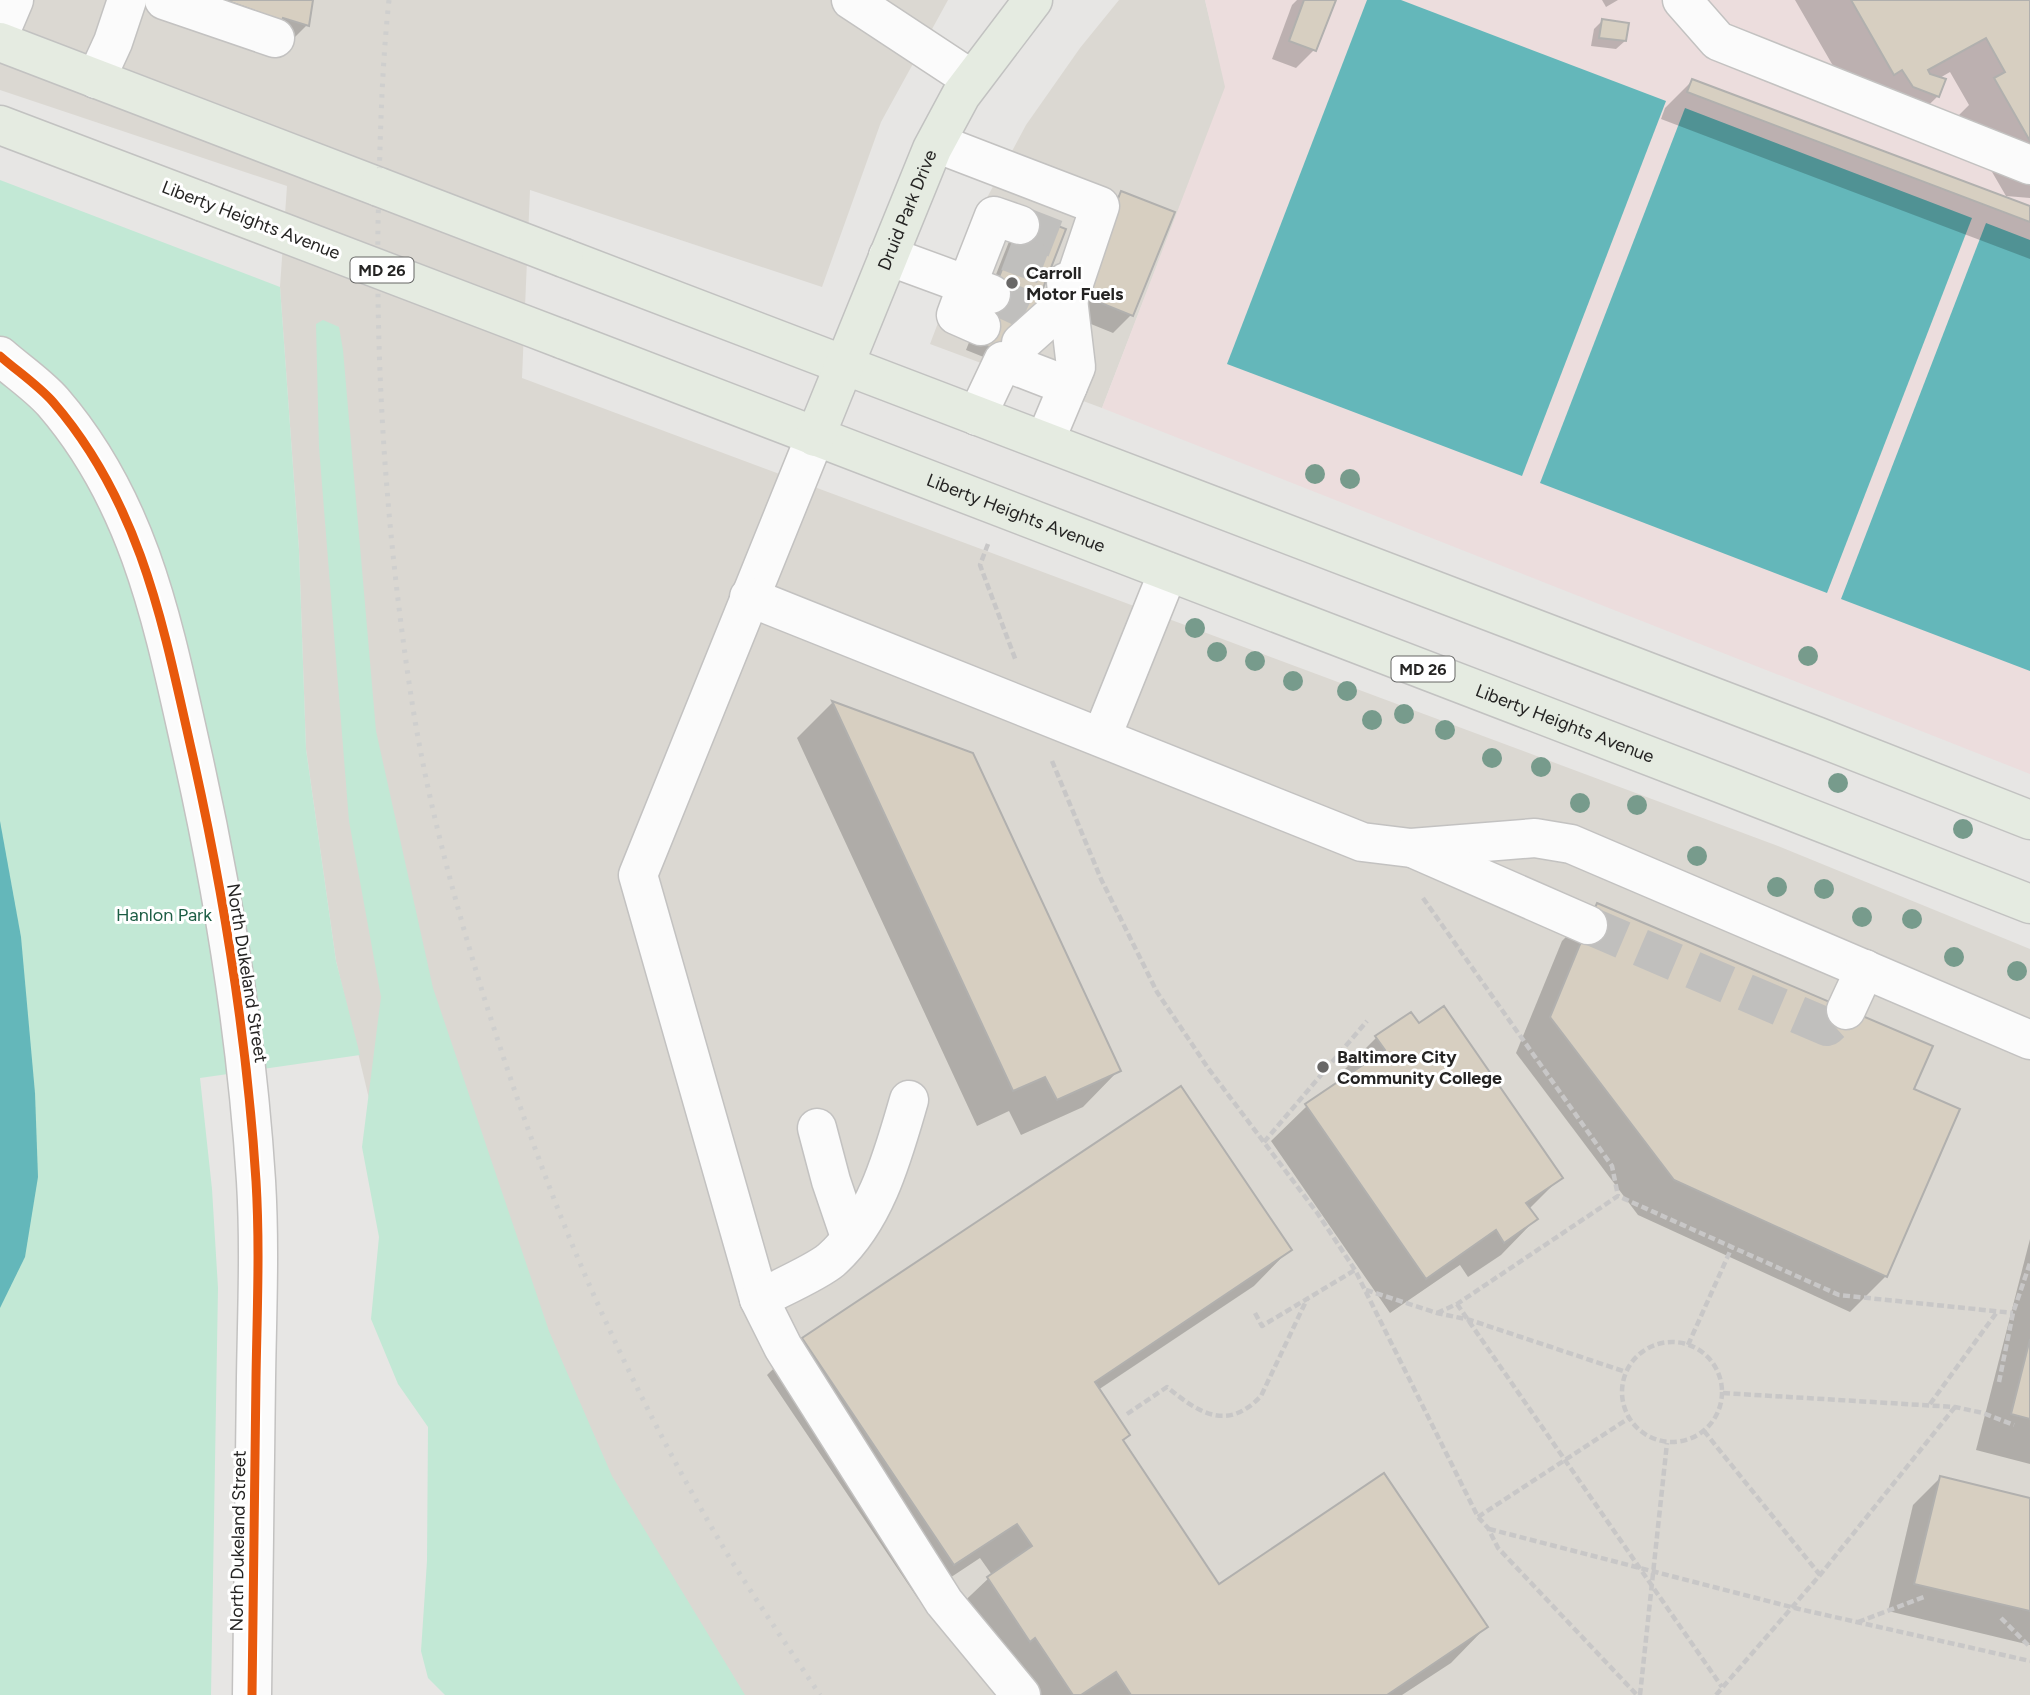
<svg xmlns="http://www.w3.org/2000/svg" width="2030" height="1695" font-family="Figtree,sans-serif">
	<rect width="100%" height="100%" fill="#e7e6e4"/>
	<!-- built -->
	<g fill="#dbd8d2">
		<polygon points="0,0 948,0 881,122 822,287 530,190 522,378 1778,846 2030,949 2030,1695 613,1695 395,1207 336,961 306,749 299,550 280,287 287,186 0,90"/>
		<polygon points="1119,0 1205,0 1226,87 1102,408 930,344 982,207 1026,125 1080,48"/>
	</g>
	<!-- industrial -->
	<polygon fill="#ecdddd" points="1205,0 2030,0 2030,774 1102,408 1225,87"/>
	<!-- green -->
	<g fill="#c2e8d5">
		<polygon points="0,180 280,287 299,550 306,749 336,961 360,1055 200,1078 212,1189 218,1288 211,1695 0,1695"/>
		<polygon points="323,320 339,327 343,350 376,731 433,988 549,1331 612,1476 745,1695 445,1695 428,1678 421,1651 427,1561 428,1427 398,1384 371,1319 379,1237 362,1147 381,997 349,821 319,447 316,324"/>
	</g>
	<!-- water -->
	<g fill="#64b7ba">
		<polygon points="1367,0 1401,0 1666,101 1522,476 1227,364"/>
		<polygon points="1685,108 1972,218 1827,593 1540,483"/>
		<polygon points="1986,223 2030,240 2030,671 1841,599"/>
		<polygon points="0,821 21,937 35,1093 38,1177 25,1257 0,1308"/>
	</g>
	<!-- shadow -->
	<g fill="#0003">
		<polygon points="150,0 311,0 307,25 280,52"/>
		<polygon points="1297,0 1334,0 1314,50 1296,68 1272,59 1292,5"/>
		<polygon points="1602,0 1618,0 1606,7"/>
		<polygon points="1795,0 2030,0 2030,198 2006,196 1959,115 1969,105 1950,72 1938,79 1938,96 1902,131 1858,109"/>
		<polygon points="1602,21 1625,41 1616,49 1591,46 1594,29"/>
		<polygon points="1692,81 2030,208 2030,259 1661,119 1665,108"/>
		<polygon points="1121,193 1131,315 1113,333 1064,313 1103,211"/>
		<polygon points="1016,224 1006,366 966,350"/>
		<polygon points="832,703 971,754 1118,1071 1083,1107 1021,1135 1009,1111 977,1126 797,738"/>
		<polygon points="1597,905 1912,1090 1886,1276 1850,1312 1638,1215 1516,1053 1562,941"/>
		<polygon points="1377,1037 1561,1177 1529,1209 1536,1219 1501,1255 1468,1277 1460,1265 1390,1313 1271,1141 1307,1106 1345,1079 1341,1073"/>
		<polygon points="1180,1088 1289,1250 1254,1286 1098,1390 1121,1441 1219,1586 1486,1627 1451,1663 1402,1695 1014,1695 952,1613 992,1575 980,1558 918,1599 767,1375 803,1340"/>
		<polygon points="2030,1239 2030,1464 1976,1450"/>
		<polygon points="1940,1478 2030,1499 2030,1645 1888,1611 1913,1505"/>
	</g>
	<!-- building -->
	<g fill="#d7cfc1" stroke="#b1b0ae" stroke-width="2">
		<polygon points="225,0 313,0 309,26 283,18 282,21"/>
		<polygon points="1304,0 1336,0 1316,51 1289,41"/>
		<polygon points="1851,0 2030,0 2030,141 1994,78 2005,72 1986,38 1928,70 1930,74 1946,79 1939,97 1913,87 1902,70 1894,75"/>
		<polygon points="1602,19 1629,23 1626,41 1599,38"/>
		<polygon points="1692,79 2030,206 2030,222 1687,92"/>
		<polygon points="1121,191 1175,212 1133,316 1081,295"/>
		<polygon points="1024,213 1066,229 1016,358 974,341"/>
		<polygon points="832,701 973,753 1121,1071 1057,1100 1045,1077 1013,1091"/>
		<polygon points="1597,903 1933,1046 1914,1089 1960,1109 1887,1277 1674,1180 1550,1017"/>
		<polygon points="1444,1006 1563,1178 1526,1203 1538,1219 1504,1243 1496,1230 1426,1279 1305,1104 1385,1050 1375,1036 1411,1012 1419,1023"/>
		<polygon points="1181,1086 1292,1250 1095,1382 1130,1435 1123,1440 1219,1584 1384,1473 1488,1627 1387,1695 1131,1695 1116,1672 1081,1695 1073,1695 1035,1638 1030,1642 987,1577 1032,1546 1017,1524 954,1565 802,1338"/>
		<polygon points="2030,1339 2030,1419 2011,1414"/>
		<polygon points="1940,1476 2030,1498 2030,1611 1914,1584"/>
	</g>
	<g fill="none" stroke-linecap="round" stroke-linejoin="round">
		<!-- minor-tunnel -->
		<g stroke="#c0bfbd" stroke-width="38" stroke-dasharray="38 19" stroke-linecap="butt">
			<polyline points="1020,225 1061,241"/>
			<polyline points="1008,252 1051,268"/>
			<polyline points="992,294 1033,313"/>
			<polyline points="1588,925 1827,1027 1846,1010"/>
		</g>
		<!-- minor casing -->
		<g stroke="#c3c2c1" stroke-width="41">
			<g id="minor">
				<polyline points="164,0 275,38"/>
				<polyline points="851,0 971,79"/>
				<polyline points="1682,0 1718,41 2030,165"/>
				<polyline points="0,33 14,0"/>
				<polyline points="96,79 113,42 127,0"/>
				<polyline points="936,143 1100,206 1068,301 1021,343"/>
				<polyline points="888,256 967,285 994,216 1020,225"/>
				<polyline points="981,326 956,315 967,285 991,294"/>
				<path d="M0,356C17,371 38,385 53,402C142,505 164,629 193,757C224,896 247,1039 256,1181C260,1247 257,1313 256,1378C255,1484 253,1589 252,1695"/>
				<polyline points="977,416 1003,361 1068,386"/>
				<polyline points="815,437 638,875 759,1299 783,1347 944,1602 1021,1695"/>
				<polyline points="1045,441 1076,367 1066,282"/>
				<polyline points="749,597 1362,842 1411,848 1535,838 1571,844 2030,1040"/>
				<polyline points="1102,736 1168,572"/>
				<polyline points="1417,850 1588,925"/>
				<polyline points="1846,1010 1865,969"/>
				<polyline points="817,1128 831,1181 850,1237"/>
				<path d="M759,1299C778,1289 817,1272 831,1260C876,1220 893,1155 909,1100"/>
			</g>
		</g>
		<!-- major casing -->
		<g stroke="#c2c2c1" stroke-width="41">
			<g id="major">
				<polyline points="0,42 379,187"/>
				<polyline points="0,125 203,202"/>
				<polyline points="564,258 1816,736 2030,820"/>
				<path id="s1" d="M562,339L1725,785L2030,904"/>
				<path id="s2" d="M815,437L932,149L961,95L1033,0"/>
			</g>
		</g>
		<!-- path -->
		<g stroke="#c8c7c7" stroke-width="4.5" stroke-dasharray="7 3.5" stroke-linecap="butt">
			<polyline points="988,544 980,565 1016,661"/>
			<polyline points="1052,761 1101,879 1157,992 1208,1068 1318,1214 1355,1270 1478,1517 1488,1528 1498,1548 1637,1695"/>
			<polyline points="1423,898 1612,1166 1618,1196"/>
			<polyline points="1264,1142 1367,1021"/>
			<polyline points="1366,1290 1437,1313 1470,1320 1626,1372"/>
			<polyline points="1457,1304 1722,1687"/>
			<polyline points="1255,1313 1262,1326 1355,1270"/>
			<polyline points="1437,1313 1457,1304 1618,1196 1839,1295 2013,1313"/>
			<circle cx="1672" cy="1392" r="50"/>
			<polyline points="1688,1345 1732,1247"/>
			<polyline points="1999,1382 2013,1313 2030,1263"/>
			<polyline points="1723,1393 1955,1407 1983,1413 2014,1425"/>
			<polyline points="1930,1404 1997,1312"/>
			<path d="M1127,1414L1167,1387C1199,1413 1227,1432 1261,1396L1307,1299"/>
			<polyline points="1704,1431 1820,1575"/>
			<polyline points="1478,1517 1629,1418"/>
			<polyline points="1489,1529 1799,1609 2030,1661"/>
			<polyline points="2001,1618 2030,1647"/>
			<polyline points="1858,1622 1924,1597"/>
			<polyline points="1640,1695 1667,1443"/>
			<polyline points="1716,1695 1820,1575 1955,1407"/>
		</g>
		<!-- minor -->
		<use href="#minor" stroke="#fbfbfb" stroke-width="38"/>
		<!-- major -->
		<use href="#major" stroke="#e5ebe1" stroke-width="38"/>
		<!-- rail -->
		<path stroke="#cfcfce" stroke-width="5" stroke-dasharray="3.5 7" stroke-linecap="butt" d="M389,0C381,74 380,149 378,224C376,380 387,535 410,689C425,792 453,895 483,994C518,1105 557,1216 606,1322C643,1403 685,1484 731,1560C760,1606 790,1650 820,1695"/>
		<!-- major-bridge casing -->
		<g stroke="#c2c2c1" stroke-width="41" stroke-linecap="butt">
			<g id="major-bridge">
				<polyline points="379,187 564,258"/>
				<polyline points="203,202 562,339"/>
			</g>
		</g>
		<!-- major-bridge -->
		<use href="#major-bridge" stroke="#e5ebe1" stroke-width="38"/>
		<!-- cycleway casing -->
		<g stroke="#fff" stroke-width="13">
			<path id="cycleway" d="M0,356C17,371 38,385 53,402C142,505 164,629 193,757C224,896 247,1039 256,1181C260,1247 257,1313 256,1378C255,1484 253,1589 252,1695"/>
		</g>
		<!-- cycleway -->
		<use href="#cycleway" stroke="#e8590c" stroke-width="9"/>
	</g>
	<!-- trees -->
	<g fill="#779b8c">
		<circle cx="1315" cy="474" r="10"/>
		<circle cx="1350" cy="479" r="10"/>
		<circle cx="1195" cy="628" r="10"/>
		<circle cx="1217" cy="652" r="10"/>
		<circle cx="1808" cy="656" r="10"/>
		<circle cx="1255" cy="661" r="10"/>
		<circle cx="1293" cy="681" r="10"/>
		<circle cx="1347" cy="691" r="10"/>
		<circle cx="1404" cy="714" r="10"/>
		<circle cx="1372" cy="720" r="10"/>
		<circle cx="1445" cy="730" r="10"/>
		<circle cx="1492" cy="758" r="10"/>
		<circle cx="1541" cy="767" r="10"/>
		<circle cx="1838" cy="783" r="10"/>
		<circle cx="1580" cy="803" r="10"/>
		<circle cx="1637" cy="805" r="10"/>
		<circle cx="1963" cy="829" r="10"/>
		<circle cx="1697" cy="856" r="10"/>
		<circle cx="1777" cy="887" r="10"/>
		<circle cx="1824" cy="889" r="10"/>
		<circle cx="1862" cy="917" r="10"/>
		<circle cx="1912" cy="919" r="10"/>
		<circle cx="1954" cy="957" r="10"/>
		<circle cx="2017" cy="971" r="10"/>
	</g>
	<!-- markers -->
	<g fill="#696867" stroke="#fff" stroke-width="2.5">
		<circle cx="1012" cy="283" r="7"/>
		<circle cx="1323" cy="1067" r="7"/>
	</g>
	<g text-anchor="middle" stroke-width="6" stroke-linejoin="round" paint-order="stroke">
		<!-- shield labels -->
		<g fill="#fff" stroke="#666665" stroke-width="2">
			<rect x="350.5" y="257.5" width="63" height="25" rx="5"/>
			<rect x="1391.5" y="656.5" width="63" height="25" rx="5"/>
		</g>
		<g font-size="16" font-weight="bold" fill="#252423">
			<text x="382" y="276">MD 26</text>
			<text x="1423" y="675">MD 26</text>
		</g>
		<!-- street labels -->
		<g font-size="18" fill="#252423" stroke="#fff">
			<text dy="6" stroke="none"><textPath href="#s2" startOffset="245">Druid Park Drive</textPath></text>
			<text transform="translate(251 220) rotate(21)" y="6">Liberty Heights Avenue</text>
			<text dy="6" stroke="none"><textPath href="#s1" startOffset="486">Liberty Heights Avenue</textPath></text>
			<text dy="6" stroke="none"><textPath href="#s1" startOffset="1074">Liberty Heights Avenue</textPath></text>
			<text transform="translate(247 973) rotate(81)" y="6">North Dukeland Street</text>
			<text transform="translate(238 1541) rotate(-89)" y="6">North Dukeland Street</text>
		</g>
		<!-- poi labels -->
		<g font-size="18" font-weight="bold" fill="#252423" stroke="#fff" text-anchor="start">
			<text x="1026" y="279">Carroll<tspan x="1026" dy="21">Motor Fuels</tspan></text>
			<text x="1337" y="1063">Baltimore City<tspan x="1337" dy="21">Community College</tspan></text>
		</g>
		<!-- park labels -->
		<g font-size="18" fill="#1c5d44" stroke="#fff">
			<text x="164" y="921">Hanlon Park</text>
		</g>
	</g>
</svg>
